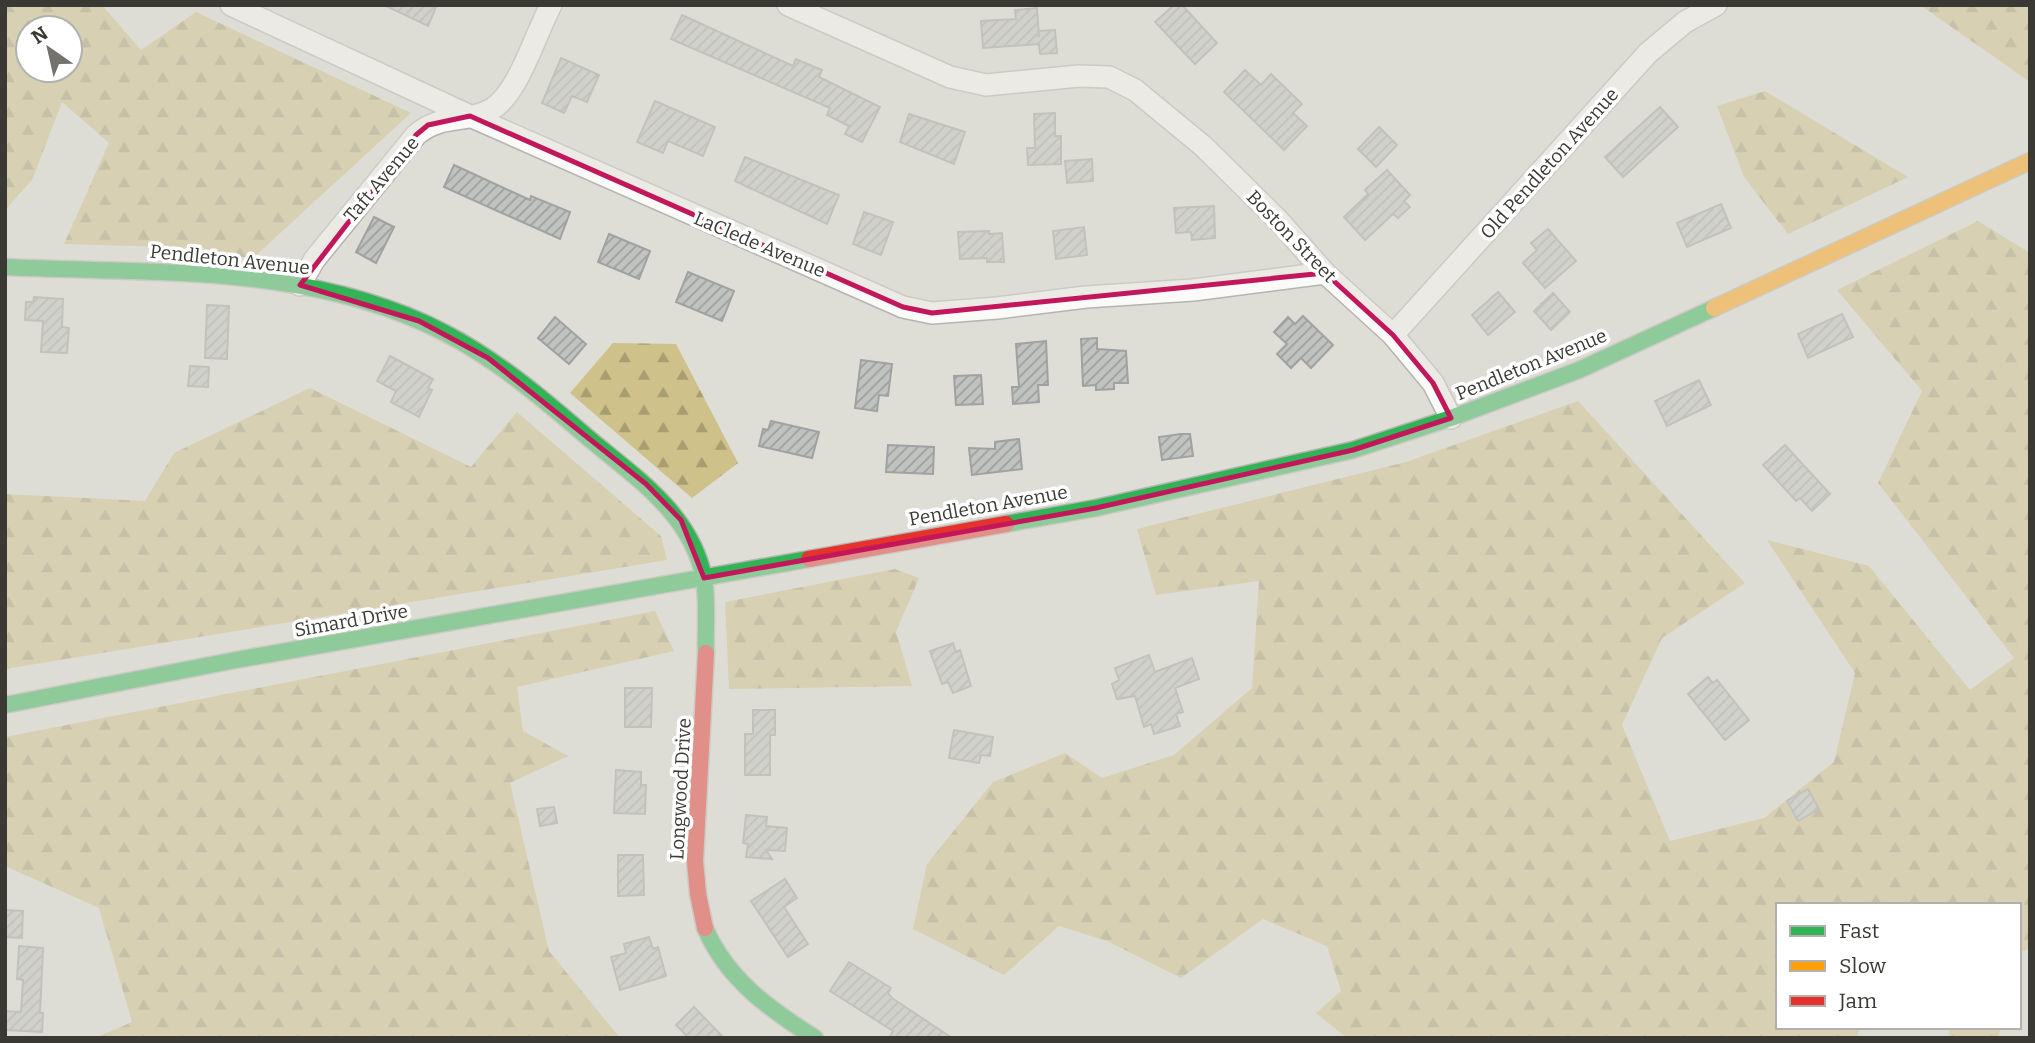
<svg xmlns="http://www.w3.org/2000/svg" width="2035" height="1043" font-family="Bitter,serif">
	<defs>
		<pattern id="forest-firs" width="22" height="20" patternUnits="userSpaceOnUse" patternTransform="scale(1.75)"><rect width="22" height="20" fill="#cec18a"/><path d="M5 1l3.5 6h-7zM16 11l3.5 6h-7z" fill="#a89e71"/></pattern>
		<pattern id="building-hatch" width="6" height="6" patternUnits="userSpaceOnUse" patternTransform="scale(1.75)"><rect width="6" height="6" fill="#c1c3c1"/><path d="M-1 1l2-2M0 6l6-6M5 7l2-2" fill="none" stroke="#9e9f9d"/></pattern>
	</defs>
	<rect width="100%" height="100%" fill="#deddd6"/>
	<!-- forest -->
	<g fill="url(#forest-firs)" fill-rule="evenodd">
		<path d="M5,5H102L141,50L196,12L411,113L252,259L202,248L64,244L109,143L62,102L32,180L5,210ZM70,28V70H28V28Z"/>
		<polygon points="1920,5 2030,5 2030,82"/>
		<polygon points="1765,91 1908,177 1788,234 1744,177 1717,106"/>
		<polygon points="1978,221 2030,253 2030,948 2019,953 2019,905 1778,905 1778,1027 1859,1027 1857,1038 1347,1038 1316,1013 1341,991 1327,946 1263,919 1181,978 1107,941 1059,926 1004,975 913,929 927,864 993,782 1065,753 1102,778 1174,755 1252,688 1259,581 1156,595 1137,529 1406,462 1578,401 1745,583 1662,638 1622,725 1670,841 1764,818 1834,762 1855,673 1767,540 1869,566 1970,690 2014,658 1878,483 1922,391 1837,290"/>
		<polygon points="613,343 676,344 738,463 692,498 570,393"/>
		<polygon points="310,388 471,467 517,412 661,536 667,560 5,669 5,494 145,501 174,453"/>
		<polygon points="895,569 919,578 896,632 912,686 729,689 725,602"/>
		<polygon points="655,611 674,651 517,687 523,731 568,756 510,783 549,951 620,1038 95,1038 132,1022 99,908 5,866 5,737"/>
		<polygon points="1948,1027 2001,1027 1998,1038 1950,1038"/>
	</g>
	<!-- building -->
	<g fill="url(#building-hatch)" stroke="#a0a2a1" stroke-width="2">
		<polygon points="384,5 437,5 428,26"/>
		<polygon points="1174,5 1182,5 1217,43 1195,64 1155,22"/>
		<polygon points="1037,8 1039,37 1038,31 1055,30 1057,53 1040,54 1039,44 983,48 981,21 1016,19 1015,10"/>
		<polygon points="682,15 793,66 796,59 822,70 819,77 880,107 862,142 845,134 849,126 827,115 830,108 671,39"/>
		<polygon points="561,58 599,75 587,102 572,96 564,113 542,103"/>
		<polygon points="1245,70 1261,85 1271,74 1302,104 1293,113 1307,126 1284,150 1224,92"/>
		<polygon points="655,101 715,127 703,156 668,141 663,153 637,142"/>
		<polygon points="1660,107 1678,127 1623,177 1605,157"/>
		<polygon points="1055,113 1055,136 1061,136 1061,164 1028,165 1027,148 1035,148 1034,114"/>
		<polygon points="909,114 965,132 954,164 900,142"/>
		<polygon points="1379,127 1397,145 1376,167 1358,149"/>
		<polygon points="745,157 839,195 827,224 735,181"/>
		<polygon points="1092,159 1093,181 1067,183 1065,161"/>
		<polygon points="454,165 530,200 531,196 570,212 560,239 444,187"/>
		<polygon points="1387,170 1410,195 1404,201 1410,207 1398,218 1393,214 1365,240 1344,217 1368,194 1365,190"/>
		<polygon points="1721,204 1731,228 1687,247 1677,223"/>
		<polygon points="1214,206 1215,238 1192,240 1191,232 1176,233 1174,208"/>
		<polygon points="864,212 893,222 881,255 853,244"/>
		<polygon points="374,217 394,227 376,263 356,252"/>
		<polygon points="1084,227 1087,255 1056,259 1053,231"/>
		<polygon points="1548,229 1576,261 1545,288 1523,263 1537,250 1531,243"/>
		<polygon points="989,231 989,234 1002,233 1004,262 987,262 987,258 960,259 958,232"/>
		<polygon points="609,234 650,251 639,279 598,262"/>
		<polygon points="688,272 734,291 722,321 676,302"/>
		<polygon points="1498,292 1515,312 1488,335 1472,315"/>
		<polygon points="1553,293 1570,312 1551,330 1534,311"/>
		<polygon points="34,297 63,299 62,327 69,328 67,353 41,352 43,321 25,320 26,302 33,302"/>
		<polygon points="207,305 229,306 227,359 205,358"/>
		<polygon points="1842,314 1853,337 1808,358 1798,334"/>
		<polygon points="1303,316 1333,345 1311,368 1301,358 1291,368 1277,354 1287,344 1274,332 1288,317 1295,324"/>
		<polygon points="555,317 586,344 569,364 538,338"/>
		<polygon points="1097,338 1097,349 1126,351 1128,383 1114,383 1114,389 1096,390 1096,385 1083,386 1081,339"/>
		<polygon points="1046,341 1048,385 1038,385 1039,402 1013,404 1012,387 1019,387 1016,344"/>
		<polygon points="390,356 433,379 428,388 432,390 419,417 391,402 396,391 377,381"/>
		<polygon points="861,360 892,364 888,396 879,395 877,411 855,408"/>
		<polygon points="190,366 209,367 208,387 188,386"/>
		<polygon points="981,375 983,404 956,405 954,376"/>
		<polygon points="1699,380 1711,405 1667,426 1655,401"/>
		<polygon points="771,421 819,432 812,458 759,446 763,429 768,430"/>
		<polygon points="1181,434 1190,434 1193,456 1162,460 1159,437"/>
		<polygon points="1019,439 1022,469 972,475 969,448 995,449 995,442"/>
		<polygon points="888,445 934,447 933,474 886,472"/>
		<polygon points="1785,445 1830,494 1812,511 1800,498 1796,501 1763,465"/>
		<polygon points="953,643 956,652 960,650 971,686 953,693 948,682 942,684 930,651"/>
		<polygon points="1149,655 1155,672 1192,658 1199,679 1175,688 1183,712 1176,714 1180,726 1154,734 1151,724 1144,727 1135,696 1117,699 1112,684 1119,680 1115,668"/>
		<polygon points="1708,677 1713,683 1717,680 1749,720 1725,740 1688,694"/>
		<polygon points="625,688 652,688 651,727 625,727"/>
		<polygon points="753,710 775,710 775,735 770,735 770,775 745,775 745,734 753,734"/>
		<polygon points="954,730 993,737 990,756 981,755 979,763 949,758"/>
		<polygon points="616,770 641,772 641,785 646,785 645,814 614,813"/>
		<polygon points="1808,789 1819,809 1798,821 1787,801"/>
		<polygon points="554,807 557,823 540,826 537,809"/>
		<polygon points="746,815 767,817 766,826 787,828 785,851 766,850 772,859 746,857 748,844 743,843"/>
		<polygon points="618,855 643,855 644,895 618,896"/>
		<polygon points="785,879 797,898 784,907 808,944 788,957 751,901"/>
		<polygon points="5,910 23,911 22,938 5,937"/>
		<polygon points="649,937 653,949 658,947 666,976 620,990 611,957 626,953 624,944"/>
		<polygon points="19,946 43,948 40,1013 43,1013 42,1032 5,1030 5,1011 21,1012 23,980 17,979"/>
		<polygon points="849,962 891,988 888,993 892,998 952,1038 889,1038 893,1031 830,991"/>
		<polygon points="694,1007 724,1038 689,1038 676,1025"/>
	</g>
	<g fill="none" stroke-linecap="round" stroke-linejoin="round">
		<!-- street casing -->
		<g stroke="#b5b4ae" stroke-width="24">
			<g id="street">
				<polyline points="231,5 470,116 903,307 932,313 997,308 1086,297 1193,290 1325,273"/>
				<polyline points="788,5 950,77 986,85 1079,76 1109,77 1135,90 1203,146 1278,220 1325,273 1393,335 1433,383 1451,418"/>
				<path d="M300,285L314,260L416,135C441,113 466,124 492,109C518,94 536,33 551,5"/>
				<polyline points="1393,335 1648,53 1685,22 1716,5"/>
			</g>
		</g>
		<!-- fast casing -->
		<g stroke="#b5b4ae" stroke-width="19">
			<g id="fast">
				<path d="M5,267C152,274 310,263 445,333C497,360 542,398 586,436C633,476 692,513 704,579C708,603 705,629 706,653"/>
				<polyline points="1006,524 1096,508 1353,450 1451,418 1579,370 1714,308"/>
				<polyline points="5,705 236,660 809,559"/>
				<path d="M705,928C727,979 769,1009 815,1038"/>
			</g>
		</g>
		<!-- slow casing -->
		<g stroke="#b5b4ae" stroke-width="19">
			<polyline id="slow" points="1714,308 2030,161"/>
		</g>
		<!-- jam casing -->
		<g stroke="#b5b4ae" stroke-width="19">
			<g id="jam">
				<polyline points="809,559 1006,524"/>
				<polyline points="705,928 698,894 695,861 706,653"/>
			</g>
		</g>
		<!-- street -->
		<use href="#street" stroke="#fafaf9" stroke-width="21"/>
		<!-- fast -->
		<use href="#fast" stroke="#30b455" stroke-width="16"/>
		<!-- slow -->
		<use href="#slow" stroke="#ff9f0a" stroke-width="16"/>
		<!-- jam -->
		<use href="#jam" stroke="#e5322d" stroke-width="16"/>
	</g>
	<!-- marked area -->
	<path d="M0 0H2035V1043H0ZM470,116L903,307L932,313L1325,273L1393,335L1433,383L1451,418L1353,450L1096,508L704,578L681,520L646,484L488,358L419,321L300,285L416,135L428,125Z" fill="#deddd6" fill-opacity=".55" fill-rule="evenodd"/>
	<path fill="none" stroke="#c2185b" stroke-width="5" stroke-linejoin="round" d="M470,116L903,307L932,313L1325,273L1393,335L1433,383L1451,418L1353,450L1096,508L704,578L681,520L646,484L488,358L419,321L300,285L416,135L428,125Z"/>
	<g text-anchor="middle" stroke-width="7" stroke-linejoin="round" paint-order="stroke">
		<!-- street labels -->
		<g font-size="19" fill="#3a3933" stroke="#fff">
			<text transform="translate(1549 163) rotate(-48)" y="7">Old Pendleton Avenue</text>
			<text transform="translate(381 179) rotate(-50)" y="7">Taft Avenue</text>
			<text transform="translate(1292 236) rotate(46)" y="7">Boston Street</text>
			<text transform="translate(760 244) rotate(23)" y="7">LaClede Avenue</text>
			<text transform="translate(230 259) rotate(6)" y="7">Pendleton Avenue</text>
			<text transform="translate(1531 364) rotate(-22)" y="7">Pendleton Avenue</text>
			<text transform="translate(988 505) rotate(-10)" y="7">Pendleton Avenue</text>
			<text transform="translate(351 620) rotate(-10)" y="7">Simard Drive</text>
			<text transform="translate(680 789) rotate(-87)" y="7">Longwood Drive</text>
		</g>
	</g>
	<!-- border -->
	<rect width="2035" height="1043" fill="none" stroke="#3a3933" stroke-width="14"/>
	<!-- legend -->
	<rect x="1776" y="903" width="245" height="126" fill="#ffffff" stroke="#b0b0ad" stroke-width="2"/>
	<rect x="1790" y="926" width="35" height="10" fill="#30b455" stroke="#b0b0ad" stroke-width="2"/>
	<text x="1839" y="938" font-size="21" fill="#3a3933">Fast</text>
	<rect x="1790" y="961" width="35" height="10" fill="#ff9f0a" stroke="#b0b0ad" stroke-width="2"/>
	<text x="1839" y="973" font-size="21" fill="#3a3933">Slow</text>
	<rect x="1790" y="996" width="35" height="10" fill="#e5322d" stroke="#b0b0ad" stroke-width="2"/>
	<text x="1839" y="1008" font-size="21" fill="#3a3933">Jam</text>
	<!-- north arrow -->
	<g transform="translate(49 49) rotate(326)"><circle r="33" fill="#ffffff" stroke="#b0b0ad" stroke-width="2"/>
	<path d="M0-5L12 26L0 18L-12 26Z" fill="#73726c"/>
	<text y="-10" font-size="19" font-weight="bold" text-anchor="middle" fill="#3a3933">N</text>
	</g>
</svg>
